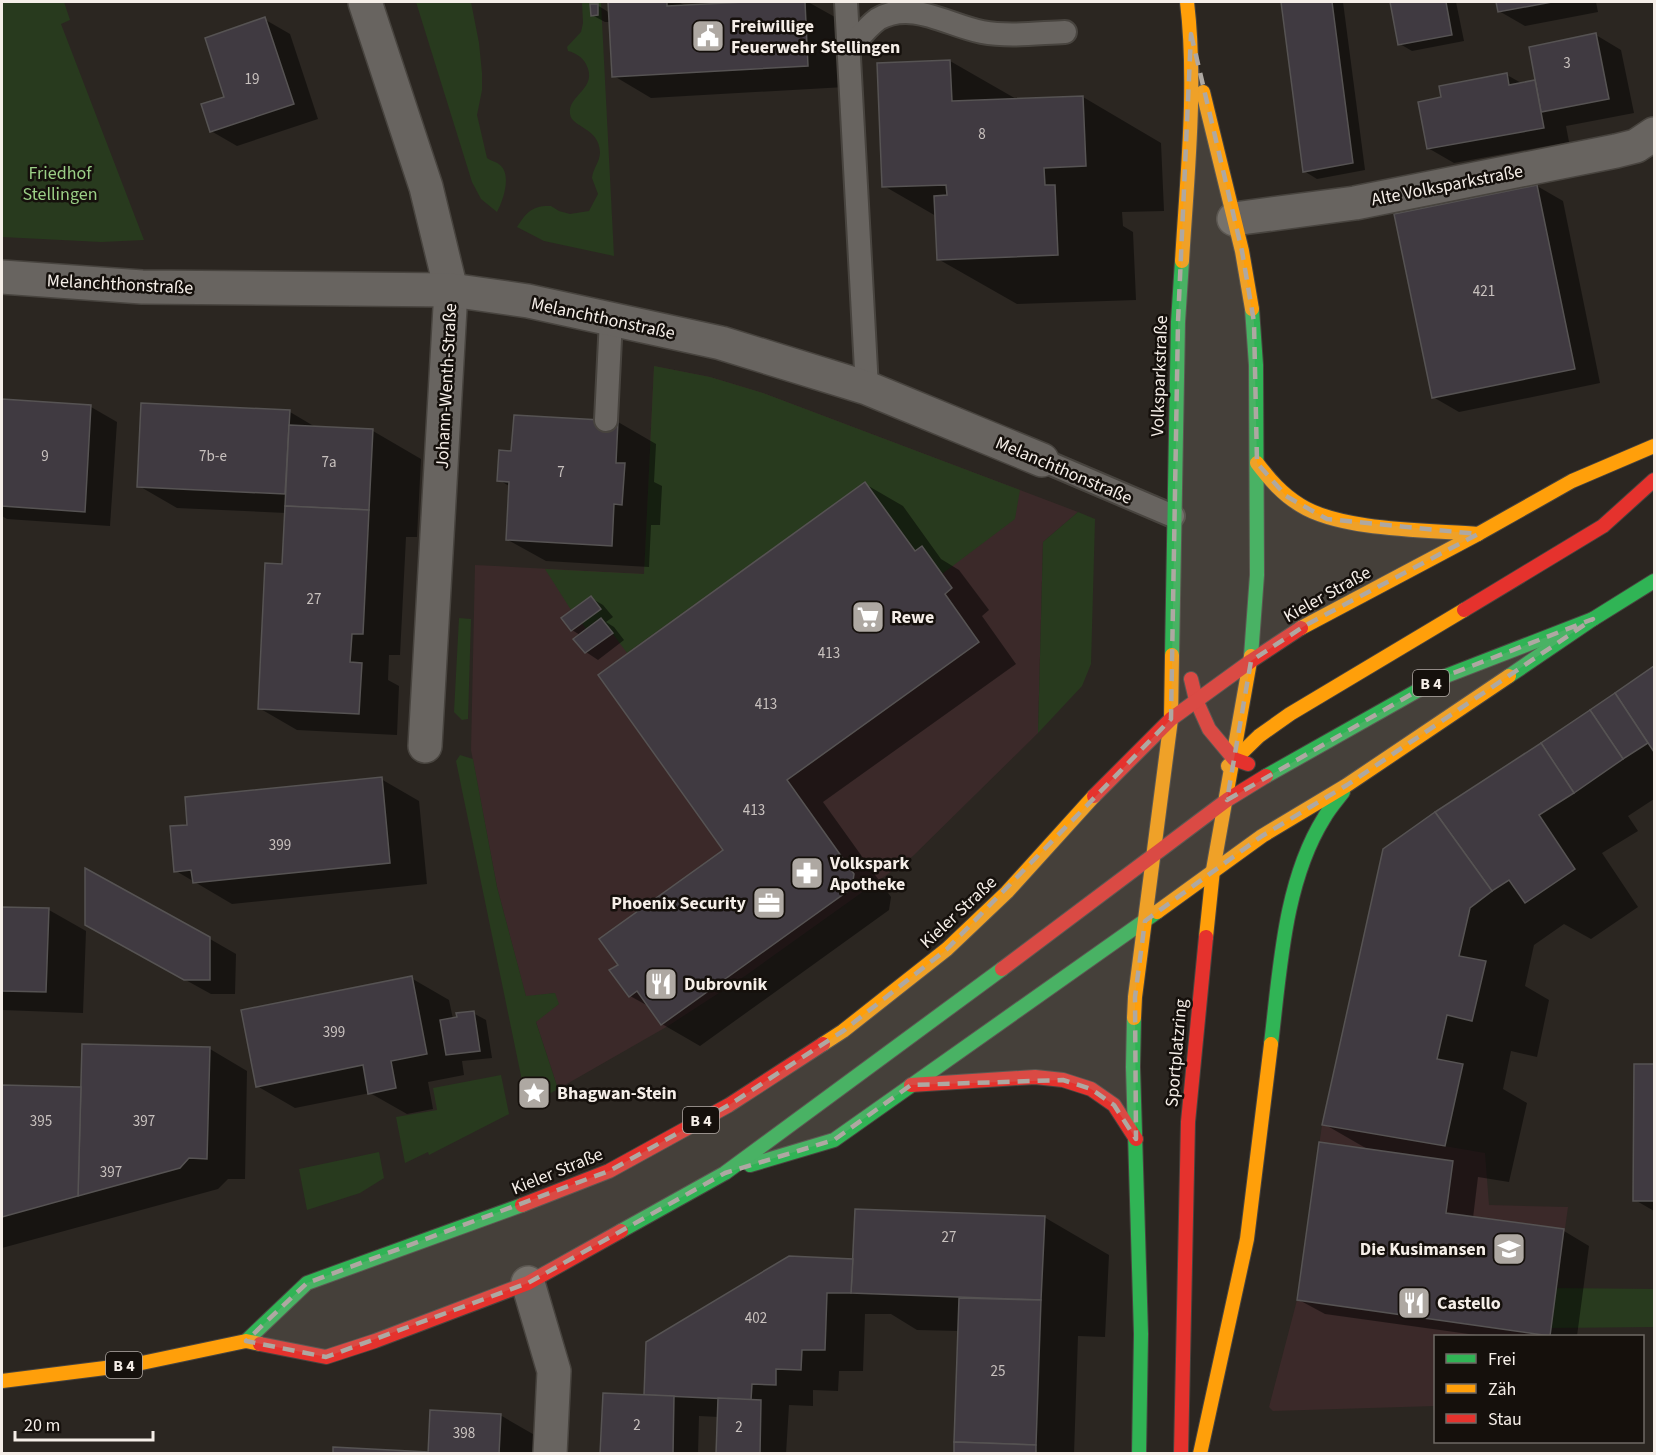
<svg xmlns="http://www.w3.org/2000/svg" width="1656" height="1455" font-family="'Source Sans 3',sans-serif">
	<rect width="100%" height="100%" fill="#2b2621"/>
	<!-- commercial -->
	<g fill="#3b2929">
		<polygon points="654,366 710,377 763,393 1078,512 1043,542 1038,733 913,856 745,976 668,1026 558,1089 536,1022 555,993 526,997 497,887 471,750 475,565 644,574"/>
		<polygon points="1322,1125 1485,1153 1489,1205 1568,1207 1550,1336 1436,1336 1435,1406 1273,1411 1269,1407 1297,1300"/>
	</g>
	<!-- green -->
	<g fill="#283a1e">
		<polygon points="2,2 64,2 70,20 61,24 144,240 101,242 2,237"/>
		<path d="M416,2H471L479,43L482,73V90L477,115L487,158C491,161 497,162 500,165C512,175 503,201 497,212L481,199L472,182Z"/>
		<path d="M582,2H601L614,256L544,241L517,227C526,213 532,205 551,206L559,211L570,214L589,211L598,194L592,178C593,168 600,162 600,152C599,127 572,128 570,114C567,95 599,89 586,64C582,57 576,53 568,51L567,47L581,32L583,23Z"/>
		<polygon points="654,366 710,377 763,393 1020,490 1015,519 942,574 922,546 915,551 865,482 627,653 601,618 586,629 582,623 601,609 591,596 571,610 545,569 644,574"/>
		<polygon points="1078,512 1095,519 1091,664 1082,686 1038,733 1043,542"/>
		<polygon points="459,618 471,619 468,719 462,720 454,712"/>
		<polygon points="460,755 473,759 497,887 526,996 555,993 559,1004 536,1022 558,1089 533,1103 526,1100 456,761"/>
		<polygon points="501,1075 509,1114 429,1155 428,1152 405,1163 396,1117 437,1110 433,1088"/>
		<polygon points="379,1152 384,1178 360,1193 307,1210 299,1169"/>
		<polygon points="1556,1288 1654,1289 1654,1327 1551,1328"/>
	</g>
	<!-- shadow -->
	<g fill="#0007">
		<polygon points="609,2 678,2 686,6 808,2 842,21 845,87 651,98 614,76 610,22 605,22 592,15 597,5 610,13"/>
		<polygon points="1282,2 1343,2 1365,170 1317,179 1304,171"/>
		<polygon points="1391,2 1456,2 1464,41 1412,51 1400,44"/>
		<polygon points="1497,2 1596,2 1598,12 1525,26 1499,11"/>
		<polygon points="264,19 290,34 318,119 237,146 211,131"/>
		<polygon points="1596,35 1621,50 1634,113 1566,126 1569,142 1454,163 1428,148 1443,98 1507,75 1523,84 1537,81"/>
		<polygon points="950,61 1018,100 1083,97 1161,143 1164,211 1122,212 1123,226 1133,232 1136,300 1017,304 938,259 936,216 884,186 879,64"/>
		<polygon points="1537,186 1563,201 1600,383 1459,412 1433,397"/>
		<polygon points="2,401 91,407 117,422 110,526 7,519 2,516"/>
		<polygon points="290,412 317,428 373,431 421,459 417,537 406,537 400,655 389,655 388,680 399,686 397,735 297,730 259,708 284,565 286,513 177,508 139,486"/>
		<polygon points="515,417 618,422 656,444 654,482 662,486 660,525 651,525 649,567 546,561 508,540 511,487 499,480 513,452"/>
		<polygon points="865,484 903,506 941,559 959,570 989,610 982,616 1016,664 823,802 891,897 889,910 700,1046 662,1024 650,1007 630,996 620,965 725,850"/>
		<polygon points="591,598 603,605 613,617 606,622 614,627 624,640 598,660 586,652 580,635 572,630 563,618"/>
		<polygon points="1654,668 1654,799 1628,816 1638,831 1602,853 1638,907 1591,939 1564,924 1534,945 1525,986 1549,1000 1537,1057 1511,1051 1503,1089 1527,1103 1509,1182 1478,1177 1473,1218 1564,1231 1589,1246 1577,1336 1483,1336 1325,1314 1299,1300 1369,1150 1324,1124 1542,744"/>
		<polygon points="381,779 419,801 427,884 232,904 176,871 189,826"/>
		<polygon points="2,908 49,910 86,931 83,1013 2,1010"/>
		<polygon points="210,939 236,954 235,994 211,994 113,940"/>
		<polygon points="411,978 449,1000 453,1019 473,1013 486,1020 492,1058 462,1061 464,1075 428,1082 433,1109 407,1114 370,1093 295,1108 257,1086"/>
		<polygon points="210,1049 247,1071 245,1179 228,1179 218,1189 2,1248 2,1086 83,1088"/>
		<polygon points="1635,1066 1654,1066 1654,1211 1635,1200"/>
		<polygon points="1044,1217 1109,1255 1105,1337 1078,1336 1074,1454 956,1454 960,1331 917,1330 891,1314 865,1314 863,1371 839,1371 838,1391 813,1390 813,1406 789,1405 786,1454 718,1454 719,1417 699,1416 698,1454 602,1454 646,1396 854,1260"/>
		<polygon points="500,1415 538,1437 537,1454 334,1454 335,1448 429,1453"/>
	</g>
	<!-- building -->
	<g fill="#403a41" stroke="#565353" stroke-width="1.5">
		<polygon points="608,2 667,2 667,6 746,2 805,2 808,66 612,77"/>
		<polygon points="1281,2 1332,2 1353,163 1303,172"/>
		<polygon points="1390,2 1446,2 1452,35 1398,45"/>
		<polygon points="1496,2 1552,2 1498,12"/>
		<polygon points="590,4 598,4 598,15 591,16"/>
		<polygon points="265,17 294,104 210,132 201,104 224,97 205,38"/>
		<polygon points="1596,33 1609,99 1541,112 1529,47"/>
		<polygon points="950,60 952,101 1083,96 1086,166 1044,168 1045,185 1055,185 1058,255 937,260 934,196 947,195 946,185 882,187 877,63"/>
		<polygon points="1507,73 1509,85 1535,80 1544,128 1427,149 1418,102 1441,97 1439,86"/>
		<polygon points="1537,185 1575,369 1432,398 1394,214"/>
		<polygon points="2,399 91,405 85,512 2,506"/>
		<polygon points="141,403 290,410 285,494 137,487"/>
		<polygon points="514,415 618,421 616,463 625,463 622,505 614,504 612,546 506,540 509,482 497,481 499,450 511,451"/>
		<polygon points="289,425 373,429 369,510 285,506"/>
		<polygon points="865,482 915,551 922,546 952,588 945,594 979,642 787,780 854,874 852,888 661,1025 637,991 629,997 609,970 618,965 599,939 723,850 598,675"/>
		<polygon points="285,506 369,510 363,634 352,634 350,662 362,663 359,714 258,709 265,563 282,564"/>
		<polygon points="591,596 601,609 571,631 561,618"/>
		<polygon points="601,618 613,633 585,653 573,639"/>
		<polygon points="1654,666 1654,752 1615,693"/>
		<polygon points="1615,693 1648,743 1623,759 1590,710"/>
		<polygon points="1590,710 1623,759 1574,793 1541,743"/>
		<polygon points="1541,743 1574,793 1539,815 1575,869 1525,903 1509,880 1492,891 1435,812"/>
		<polygon points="382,777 390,863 193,883 191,870 174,872 170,826 187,825 185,797"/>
		<polygon points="1435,812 1492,891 1470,908 1459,956 1486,961 1472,1021 1447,1015 1437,1059 1463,1064 1445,1146 1322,1125 1383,849"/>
		<polygon points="85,868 210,937 210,980 184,980 85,925"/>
		<polygon points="2,907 49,908 46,992 2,991"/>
		<polygon points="412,976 427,1054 391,1061 396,1088 368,1094 363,1065 256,1087 241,1010"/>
		<polygon points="474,1011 480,1051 446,1055 440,1020 457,1017 456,1013"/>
		<polygon points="82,1044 210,1047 207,1159 189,1158 180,1168 78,1196"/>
		<polygon points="1634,1064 1654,1064 1654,1201 1633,1201"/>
		<polygon points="2,1085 81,1087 78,1196 2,1217"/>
		<polygon points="1319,1142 1453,1161 1446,1213 1564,1229 1550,1336 1297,1300"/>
		<polygon points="855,1209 1045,1216 1041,1300 851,1293"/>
		<polygon points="789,1256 853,1259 851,1293 827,1293 825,1350 802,1350 801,1370 776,1369 776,1385 752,1384 751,1400 644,1395 646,1342"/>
		<polygon points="959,1298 1041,1300 1036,1445 954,1442"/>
		<polygon points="603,1393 674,1396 673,1454 600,1454"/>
		<polygon points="718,1398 761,1400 760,1454 716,1454"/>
		<polygon points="430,1410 501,1414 499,1454 428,1454"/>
		<polygon points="954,1442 1036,1445 1036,1454 954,1454"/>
		<polygon points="333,1447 428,1452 428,1454 333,1454"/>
	</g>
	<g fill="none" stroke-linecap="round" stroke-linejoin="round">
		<!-- lane casing -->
		<g stroke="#48443f" stroke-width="26">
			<g id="lane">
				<polyline points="846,2 867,388"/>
				<path d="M849,49C858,39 867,27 878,19C912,0 947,25 982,32C1009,37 1038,33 1065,32"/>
				<polyline points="606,420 611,319"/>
				<polyline points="1042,460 1173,516"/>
			</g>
		</g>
		<!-- street casing -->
		<g stroke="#48443f" stroke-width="36">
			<g id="street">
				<polyline points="365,2 426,187 451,290 425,746"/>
				<polyline points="1234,219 1355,203 1616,151 1636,146 1654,134"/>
				<polyline points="2,277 142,287 451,290 528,301 721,343 867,388 1042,460"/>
				<polyline points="528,1283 554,1371 550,1454"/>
			</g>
		</g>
		<!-- fast casing -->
		<g stroke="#48443f" stroke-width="16">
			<g id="fast">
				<polyline points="1172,655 1178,322 1182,261"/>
				<polyline points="1251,656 1257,575 1256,365 1252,309"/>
				<polyline points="1509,676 1593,619 1654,581"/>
				<polyline points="1266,776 1438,679 1593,619"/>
				<polyline points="1134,1018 1133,1067 1141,1334 1139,1454"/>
				<path d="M1271,1044C1280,970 1284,882 1324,818C1329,809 1337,800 1343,792"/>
				<polyline points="750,1165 834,1140 1157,912"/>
				<polyline points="621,1231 725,1173 1002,969"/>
				<polyline points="246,1341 307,1283 522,1205"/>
			</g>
		</g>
		<!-- slow casing -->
		<g stroke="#48443f" stroke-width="16">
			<g id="slow">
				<polyline points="1203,92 1242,251 1252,309"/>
				<path d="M1182,261C1187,177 1197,85 1187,2"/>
				<path d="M1257,463C1270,480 1282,494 1300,505C1341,531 1428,530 1478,534"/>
				<polyline points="1301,628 1478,534 1572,481 1654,446"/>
				<polyline points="1228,766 1259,736 1290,714 1464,610"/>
				<polyline points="1157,912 1262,836 1347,785 1509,676"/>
				<polyline points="1206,937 1213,870 1251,656"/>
				<polyline points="1134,1018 1135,997 1171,719 1172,655"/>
				<polyline points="823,1044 843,1031 947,949 1007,892 1094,796"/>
				<polyline points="2,1381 137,1364 246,1341 260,1344"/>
				<polyline points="1200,1454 1247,1239 1271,1044"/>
			</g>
		</g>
		<!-- jam casing -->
		<g stroke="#48443f" stroke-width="16">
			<g id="jam">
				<polyline points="1464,610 1603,526 1654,480"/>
				<polyline points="1191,679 1196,700 1209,729 1234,759 1248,764"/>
				<polyline points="1094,796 1171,719 1251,661 1301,628"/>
				<polyline points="1002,969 1227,800 1266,776"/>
				<polyline points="911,1085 1035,1077 1063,1080 1091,1089 1114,1105 1136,1139"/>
				<polyline points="522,1205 609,1171 729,1105 823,1044"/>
				<polyline points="260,1344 326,1357 375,1341 528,1283 621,1231"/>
				<polyline points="1181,1454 1188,1122 1206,937"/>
			</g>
		</g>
		<!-- lane -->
		<use href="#lane" stroke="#686460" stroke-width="22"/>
		<!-- street -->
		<use href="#street" stroke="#686460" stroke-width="33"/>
		<!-- fast -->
		<use href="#fast" stroke="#30b455" stroke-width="14"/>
		<!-- slow -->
		<use href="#slow" stroke="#ff9f0a" stroke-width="14"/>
		<!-- jam -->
		<use href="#jam" stroke="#e5322d" stroke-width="14"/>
	</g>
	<!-- marked area -->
	<path fill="#aea8a2" fill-opacity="0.2" stroke="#aea8a2" stroke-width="4.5" stroke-dasharray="12 8" stroke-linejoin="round" d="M1191,34L1242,251L1254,322L1257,463L1286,496L1327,519L1478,534L1306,625L1251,661L1227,800L1438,679L1593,619L1347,785L1262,836L1145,921L1135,997L1136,1139L1114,1105L1091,1089L1063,1080L911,1085L834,1140L725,1173L528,1283L326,1357L246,1341L307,1283L609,1171L729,1105L843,1031L947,949L1171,719L1178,322Z"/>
	<!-- icons -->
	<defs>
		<g id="civic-square" transform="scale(1.725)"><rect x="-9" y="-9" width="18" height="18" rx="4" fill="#aea8a2" stroke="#15100c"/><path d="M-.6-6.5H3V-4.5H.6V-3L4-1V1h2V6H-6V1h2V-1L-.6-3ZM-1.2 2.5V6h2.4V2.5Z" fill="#fff"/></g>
		<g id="supermarket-square" transform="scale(1.725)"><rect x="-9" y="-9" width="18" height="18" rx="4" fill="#aea8a2" stroke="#15100c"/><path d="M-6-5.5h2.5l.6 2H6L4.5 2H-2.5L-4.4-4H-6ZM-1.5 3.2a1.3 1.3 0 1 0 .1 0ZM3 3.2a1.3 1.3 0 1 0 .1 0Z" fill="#fff"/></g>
		<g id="pharmacy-square" transform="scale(1.725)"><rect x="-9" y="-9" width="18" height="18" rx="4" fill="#aea8a2" stroke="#15100c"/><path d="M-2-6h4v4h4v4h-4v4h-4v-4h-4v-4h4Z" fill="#fff"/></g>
		<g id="office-square" transform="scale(1.725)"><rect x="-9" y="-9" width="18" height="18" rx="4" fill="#aea8a2" stroke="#15100c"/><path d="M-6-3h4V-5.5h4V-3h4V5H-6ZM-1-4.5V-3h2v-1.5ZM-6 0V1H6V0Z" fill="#fff"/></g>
		<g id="restaurant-square" transform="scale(1.725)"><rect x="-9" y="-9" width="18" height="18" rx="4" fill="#aea8a2" stroke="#15100c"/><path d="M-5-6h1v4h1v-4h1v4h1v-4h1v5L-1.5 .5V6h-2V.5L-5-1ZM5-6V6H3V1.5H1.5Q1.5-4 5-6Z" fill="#fff"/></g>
		<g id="sight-square" transform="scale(1.725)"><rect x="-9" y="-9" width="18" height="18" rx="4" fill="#aea8a2" stroke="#15100c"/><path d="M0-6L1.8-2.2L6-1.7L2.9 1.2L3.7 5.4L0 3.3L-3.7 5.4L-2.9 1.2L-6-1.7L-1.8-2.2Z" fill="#fff"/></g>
		<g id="school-square" transform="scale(1.725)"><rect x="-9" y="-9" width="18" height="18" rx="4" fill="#aea8a2" stroke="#15100c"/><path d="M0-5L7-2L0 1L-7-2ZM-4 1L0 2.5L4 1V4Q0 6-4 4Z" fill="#fff"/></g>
	</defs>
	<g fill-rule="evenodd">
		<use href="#civic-square" x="708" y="36"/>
		<use href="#supermarket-square" x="868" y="617"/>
		<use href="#pharmacy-square" x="807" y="873"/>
		<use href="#office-square" x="769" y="903"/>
		<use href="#restaurant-square" x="661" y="984"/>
		<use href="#sight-square" x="534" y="1093"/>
		<use href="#school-square" x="1509" y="1249"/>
		<use href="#restaurant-square" x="1414" y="1303"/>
	</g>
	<g text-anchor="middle" stroke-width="5" stroke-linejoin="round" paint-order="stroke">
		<!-- number labels -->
		<g font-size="15" fill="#c8c1be">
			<text x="1567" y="68">3</text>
			<text x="252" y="84">19</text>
			<text x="982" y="139">8</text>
			<text x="1484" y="296">421</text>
			<text x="45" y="461">9</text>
			<text x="213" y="461">7b-e</text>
			<text x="329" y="467">7a</text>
			<text x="561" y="477">7</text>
			<text x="314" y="604">27</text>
			<text x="829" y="658">413</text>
			<text x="766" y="709">413</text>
			<text x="754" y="815">413</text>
			<text x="280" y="850">399</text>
			<text x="334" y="1037">399</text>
			<text x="41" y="1126">395</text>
			<text x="144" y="1126">397</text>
			<text x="111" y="1177">397</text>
			<text x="949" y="1242">27</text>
			<text x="756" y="1323">402</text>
			<text x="998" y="1376">25</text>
			<text x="637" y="1430">2</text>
			<text x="739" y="1432">2</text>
			<text x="464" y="1438">398</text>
		</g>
		<!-- shield labels -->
		<g fill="#15100c" stroke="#b2aba6" stroke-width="1.5">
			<rect x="1413" y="670" width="36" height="26" rx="4.5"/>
			<rect x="683" y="1107" width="36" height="26" rx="4.5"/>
			<rect x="106" y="1352" width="36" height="26" rx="4.5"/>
		</g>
		<g font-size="16" font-weight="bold" fill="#f5eee8">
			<text x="1431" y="689">B 4</text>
			<text x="701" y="1126">B 4</text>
			<text x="124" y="1371">B 4</text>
		</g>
		<!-- poi labels -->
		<g font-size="18" font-weight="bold" fill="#f5eee8" stroke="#15100c" text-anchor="start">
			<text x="731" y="32">Freiwillige<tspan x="731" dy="21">Feuerwehr Stellingen</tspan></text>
			<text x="891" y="623">Rewe</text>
			<text x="830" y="869">Volkspark<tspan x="830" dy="21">Apotheke</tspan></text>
			<text x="746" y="909" text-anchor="end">Phoenix Security</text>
			<text x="684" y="990">Dubrovnik</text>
			<text x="557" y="1099">Bhagwan-Stein</text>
			<text x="1486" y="1255" text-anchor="end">Die Kusimansen</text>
			<text x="1437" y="1309">Castello</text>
		</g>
		<!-- park labels -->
		<g font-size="18" fill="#9bcf86" stroke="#15100c">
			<text x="60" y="179">Friedhof<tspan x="60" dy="21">Stellingen</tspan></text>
		</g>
		<!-- street labels -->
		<g font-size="18" fill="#f5eee8" stroke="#15100c">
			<text transform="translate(1447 185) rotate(-11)" y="6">Alte Volksparkstraße</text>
			<text transform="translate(120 284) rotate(3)" y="6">Melanchthonstraße</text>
			<text transform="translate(603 318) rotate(12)" y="6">Melanchthonstraße</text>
			<text transform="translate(1159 376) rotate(-88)" y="6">Volksparkstraße</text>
			<text transform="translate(446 386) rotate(-87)" y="6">Johann-Wenth-Straße</text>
			<text transform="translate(1064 470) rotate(23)" y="6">Melanchthonstraße</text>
			<text transform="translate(1327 594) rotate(-29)" y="6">Kieler Straße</text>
			<text transform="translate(958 912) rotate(-43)" y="6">Kieler Straße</text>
			<text transform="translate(1176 1053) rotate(-85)" y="6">Sportplatzring</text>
			<text transform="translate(557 1171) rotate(-22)" y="6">Kieler Straße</text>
		</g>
	</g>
	<!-- border -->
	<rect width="1656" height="1455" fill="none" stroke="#f5eee8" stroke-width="6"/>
	<!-- legend -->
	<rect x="1434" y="1335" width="210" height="108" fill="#15100c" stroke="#6f6964" stroke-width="1.5"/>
	<rect x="1446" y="1354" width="30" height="9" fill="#30b455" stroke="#6f6964" stroke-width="1.5"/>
	<text x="1488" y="1365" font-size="18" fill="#f5eee8">Frei</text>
	<rect x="1446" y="1384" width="30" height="9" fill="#ff9f0a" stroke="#6f6964" stroke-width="1.5"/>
	<text x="1488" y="1395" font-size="18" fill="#f5eee8">Zäh</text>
	<rect x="1446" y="1414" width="30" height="9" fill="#e5322d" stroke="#6f6964" stroke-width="1.5"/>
	<text x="1488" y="1425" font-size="18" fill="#f5eee8">Stau</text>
	<!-- scale -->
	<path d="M15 1431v9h138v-9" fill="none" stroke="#f5eee8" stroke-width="3"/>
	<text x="24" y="1431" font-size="18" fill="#f5eee8" stroke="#15100c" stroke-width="4.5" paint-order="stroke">20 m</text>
</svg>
